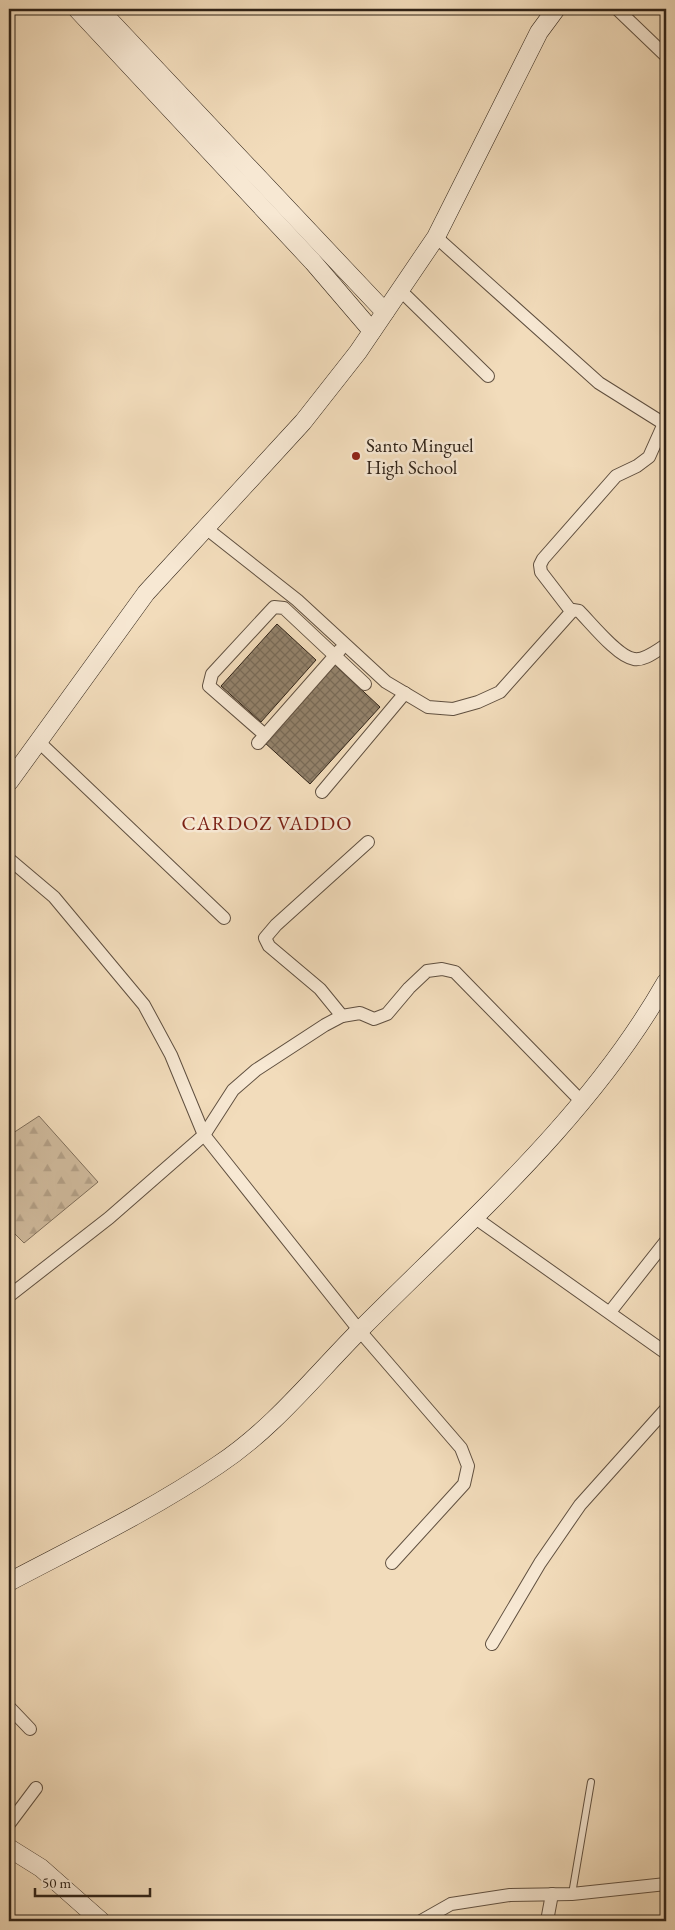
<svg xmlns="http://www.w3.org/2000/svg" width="675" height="1930" font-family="'EB Garamond',serif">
	<defs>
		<pattern id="forest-firs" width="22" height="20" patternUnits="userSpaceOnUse" patternTransform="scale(1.25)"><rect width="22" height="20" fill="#d1bc9f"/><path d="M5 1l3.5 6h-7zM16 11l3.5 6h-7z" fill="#b4a188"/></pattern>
		<pattern id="building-cross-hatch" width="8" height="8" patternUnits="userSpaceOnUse" patternTransform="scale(1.25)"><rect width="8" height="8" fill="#94836c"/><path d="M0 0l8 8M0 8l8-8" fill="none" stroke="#796b58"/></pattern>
	</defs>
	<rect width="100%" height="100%" fill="#f2dcbb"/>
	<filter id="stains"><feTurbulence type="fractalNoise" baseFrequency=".004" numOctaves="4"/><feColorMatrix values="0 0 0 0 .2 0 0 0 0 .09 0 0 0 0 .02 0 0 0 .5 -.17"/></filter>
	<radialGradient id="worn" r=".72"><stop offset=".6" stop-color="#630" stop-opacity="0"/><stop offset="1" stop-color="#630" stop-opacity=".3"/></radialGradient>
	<!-- forest -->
	<polygon fill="url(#forest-firs)" stroke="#806f5b" points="39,1116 98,1182 24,1243 9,1228 9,1134 10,1135"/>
	<!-- building -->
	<g fill="url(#building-cross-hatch)" stroke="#2f2217">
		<polygon points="277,624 316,660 261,722 221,686"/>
		<polygon points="335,665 380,707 310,784 264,742"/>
	</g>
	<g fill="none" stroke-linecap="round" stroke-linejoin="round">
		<!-- lane casing -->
		<g stroke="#605040" stroke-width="8">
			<polyline id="lane" points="572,1894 591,1782"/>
		</g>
		<!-- street casing -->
		<g stroke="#605040" stroke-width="14">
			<g id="street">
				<polyline points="617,9 666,56"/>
				<polyline points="436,237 599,383 666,425"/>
				<polyline points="400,290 488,376"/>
				<path d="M207,529L297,600L386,682L428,707L453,709L478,702L500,692L573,610L579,611C591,623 618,657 634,659C645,661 657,650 666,645"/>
				<polyline points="571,611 541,572 540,565 543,559 616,476 637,466 649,457 666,419"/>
				<polyline points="265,735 209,686 212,674 274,607 284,608 365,684"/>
				<polyline points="39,742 224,918"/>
				<polyline points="258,743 340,650"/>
				<polyline points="322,792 405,693"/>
				<polyline points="9,859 54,897 144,1005 171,1055 204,1135"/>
				<polyline points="342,1016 320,989 269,946 265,938 276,925 368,842"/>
				<polyline points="204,1135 233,1090 256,1070 325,1025 342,1016 360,1013 374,1019 387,1014 409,988 427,971 442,969 455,972 583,1103"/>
				<polyline points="474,1217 666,1353"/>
				<polyline points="9,1296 109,1218 204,1135 359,1330 461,1448 468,1466 464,1484 392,1563"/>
				<polyline points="610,1312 666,1241"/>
				<polyline points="492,1644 540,1563 580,1505 666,1409"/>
				<polyline points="9,1707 30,1729"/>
				<polyline points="9,1824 36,1788"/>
				<polyline points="421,1921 451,1904 510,1895 572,1894 666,1884"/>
				<polyline points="547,1921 552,1894"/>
			</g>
		</g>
		<!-- secondary casing -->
		<g stroke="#2f2217" stroke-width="19">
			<g id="secondary">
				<polyline points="77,9 313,262 372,331"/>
				<polyline points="99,9 385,312"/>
				<polyline points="9,782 146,593 303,422 358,352 436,237 539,32 556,9"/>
				<path d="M9,1582C79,1545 152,1510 218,1465C274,1428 315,1375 362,1328C471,1219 589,1117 666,982"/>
				<polyline points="9,1848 41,1868 101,1921"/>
			</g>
		</g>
		<!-- lane -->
		<use href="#lane" stroke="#f7e8d3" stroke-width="6"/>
		<!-- street -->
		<use href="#street" stroke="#f7e8d3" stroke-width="12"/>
		<!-- secondary -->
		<use href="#secondary" stroke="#f7e8d3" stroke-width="18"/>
	</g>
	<!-- markers -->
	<circle fill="#8f2418" stroke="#f7e8d3" stroke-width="2" cx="356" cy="456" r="5"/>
	<g text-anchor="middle" stroke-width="5" stroke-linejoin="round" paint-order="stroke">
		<!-- poi labels -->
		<g font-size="19" fill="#2f2217" stroke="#f7e8d3" text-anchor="start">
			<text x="366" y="452">Santo Minguel<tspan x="366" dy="22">High School</tspan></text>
		</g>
		<!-- neighbourhood labels -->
		<g font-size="20" letter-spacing="1" fill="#7a1f14" stroke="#f7e8d3">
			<text x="267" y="830">CARDOZ VADDO</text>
		</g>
	</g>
	<!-- margin -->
	<rect width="675" height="1930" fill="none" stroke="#f2dcbb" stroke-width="30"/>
	<rect x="10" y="10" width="655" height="1910" fill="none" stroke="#2f2217" stroke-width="2.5"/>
	<rect x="15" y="15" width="645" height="1900" fill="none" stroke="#2f2217"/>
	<!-- scale -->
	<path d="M35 1888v8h115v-8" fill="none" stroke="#2f2217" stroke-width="2.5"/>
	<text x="42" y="1888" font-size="15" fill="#2f2217" stroke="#f7e8d3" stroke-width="4" paint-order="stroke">50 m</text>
	<rect width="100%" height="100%" filter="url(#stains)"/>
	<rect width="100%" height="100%" fill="url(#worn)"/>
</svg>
